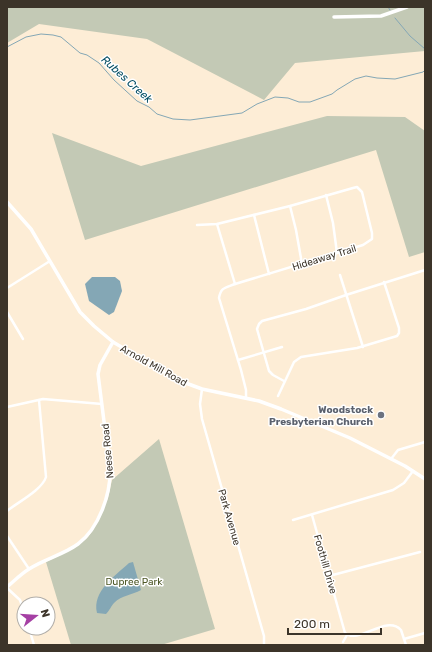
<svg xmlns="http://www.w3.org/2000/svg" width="432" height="652" font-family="Rubik,sans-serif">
	<rect width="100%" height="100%" fill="#fdedd6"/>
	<!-- green -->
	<g fill="#c3c9b5">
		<polygon points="7,7 425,7 425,51 295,63 264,100 147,39 39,24 7,43"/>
		<polygon points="327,116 405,117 425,131 425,252 409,257 376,150 85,240 52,133 141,166"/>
		<polygon points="159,439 215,629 161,645 71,645 46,562 74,548 88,537 93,530 108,498 112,480"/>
	</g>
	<!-- water -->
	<g fill="#84a7b5">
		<polygon points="92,277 115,277 120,281 122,291 114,312 109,315 89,301 85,284"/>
		<path d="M133,562L141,590C132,595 122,595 114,603C111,606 110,610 106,614L97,613C92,591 115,576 129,563Z"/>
	</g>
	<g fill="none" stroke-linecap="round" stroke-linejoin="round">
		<!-- stream -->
		<g stroke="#84a7b5" stroke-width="1">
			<polyline points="388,7 390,10"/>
			<polyline points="395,18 410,36 425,49"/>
			<polyline points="7,47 26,37 41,34 53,35 61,37 80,53 87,55 99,63 114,80 137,101 149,107 157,114 173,119 190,120 242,113 257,104 275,97 288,98 299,102 310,102 332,94 337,90 355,79 366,76 377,78 395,79 423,72 425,70"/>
		</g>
		<!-- street -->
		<g stroke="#fff" stroke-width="2.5">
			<polyline points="326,195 333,223 337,253"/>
			<polyline points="290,206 296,230 302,264"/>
			<polyline points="254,215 269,274"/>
			<polyline points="217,224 235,284"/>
			<path d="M197,225L217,224L290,206L353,188L357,187L362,192L372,233V239L363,245L235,284C225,288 221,287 219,298L241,370L246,390V398"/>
			<polyline points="340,275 363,347"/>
			<polyline points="7,288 50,261"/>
			<polyline points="7,312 23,339"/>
			<polyline points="238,360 282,347"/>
			<polyline points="284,381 273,375 269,371 257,329 259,324 262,321 306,309 346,295 425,270"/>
			<polyline points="202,389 200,404 202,419 264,636 264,645"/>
			<polyline points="278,396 294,362 301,357 357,348 397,336 399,333 399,328 384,282"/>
			<polyline points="7,407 43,399 102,404"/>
			<polyline points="391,459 398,450 425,442"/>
			<path d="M7,511C18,502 42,490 46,477L39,400"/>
			<path d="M312,515L345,633C359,645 386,614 401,630L406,645"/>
			<polyline points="293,520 393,490 404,483 413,471"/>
			<polyline points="7,536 29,569"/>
			<polyline points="329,576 420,552"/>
			<polyline points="7,588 20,600 24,612"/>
			<polyline points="29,628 34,645"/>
			<polyline points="404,639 425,633"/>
			<polyline points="343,642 347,635"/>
		</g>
		<!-- secondary -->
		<g stroke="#fff" stroke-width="3.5">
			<polyline points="334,17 381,16 407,7"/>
			<polyline points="7,202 31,229 80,312 94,326 113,342 164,372 183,382 202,389 259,401 281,409 350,438 405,466 425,479"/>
			<path d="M7,587C14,581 21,574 29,569C44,559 63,555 78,544C99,528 111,494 110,469L98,374L100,365L113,342"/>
		</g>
	</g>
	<!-- markers -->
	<circle fill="#6b7280" stroke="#fff" stroke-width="1.5" cx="381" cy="415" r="4"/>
	<g text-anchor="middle" stroke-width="3" stroke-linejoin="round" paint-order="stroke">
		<!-- street labels -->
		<g font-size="10" fill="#3c3429" stroke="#fff">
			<text transform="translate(324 257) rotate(-17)" y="4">Hideaway Trail</text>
			<text transform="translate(154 365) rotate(29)" y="4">Arnold Mill Road</text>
			<text transform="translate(107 451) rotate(-95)" y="4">Neese Road</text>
			<text transform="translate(230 517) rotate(74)" y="4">Park Avenue</text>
			<text transform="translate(326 564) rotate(74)" y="4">Foothill Drive</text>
		</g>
		<!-- worship labels -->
		<g font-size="10" font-weight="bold" fill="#5b616d" stroke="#fff" text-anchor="end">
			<text x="373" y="413">Woodstock<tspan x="373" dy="12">Presbyterian Church</tspan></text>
		</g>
		<!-- park labels -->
		<g font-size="10" fill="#4d5726" stroke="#fff">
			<text x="134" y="585">Dupree Park</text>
		</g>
		<!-- water labels -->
		<g font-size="11" font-style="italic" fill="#034d63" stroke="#fff">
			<text transform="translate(127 79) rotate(42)" y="4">Rubes Creek</text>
		</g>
	</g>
	<!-- border -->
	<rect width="432" height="652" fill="none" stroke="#3c3429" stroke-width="16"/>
	<!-- north arrow -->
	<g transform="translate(36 616) rotate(73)"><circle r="19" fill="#ffffff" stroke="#b1aea9"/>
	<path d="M0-3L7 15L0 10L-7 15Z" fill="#a540a4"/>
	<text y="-6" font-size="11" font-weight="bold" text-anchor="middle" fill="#3c3429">N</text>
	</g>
	<!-- scale -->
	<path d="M288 628v6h93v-6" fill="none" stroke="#3c3429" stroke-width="2"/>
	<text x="294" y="628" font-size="12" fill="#3c3429" stroke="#ffffff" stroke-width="3" paint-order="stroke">200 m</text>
</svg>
